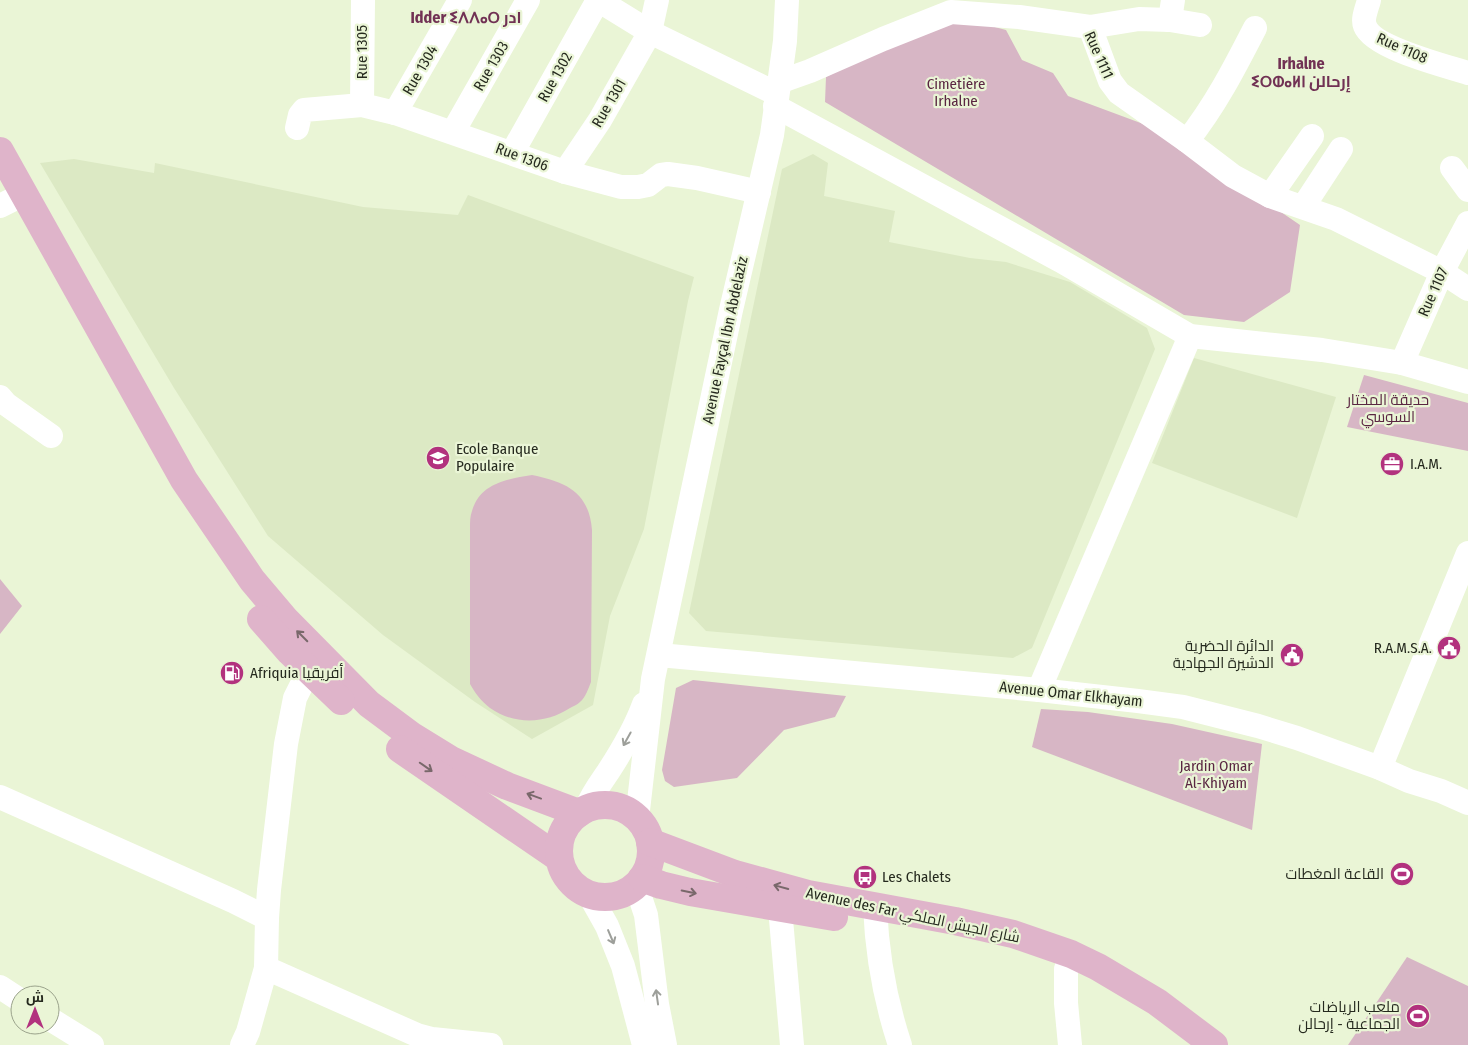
<svg xmlns="http://www.w3.org/2000/svg" width="1468" height="1045" font-family="'Fira Sans Condensed',Cairo,'Noto Sans Tifinagh',sans-serif">
	<rect width="100%" height="100%" fill="#eaf5d6"/>
	<!-- built -->
	<g fill="#dce9c4">
		<polygon points="813,154 828,163 824,196 895,211 889,242 970,258 1006,262 1070,282 1147,328 1155,349 1032,648 1013,658 706,631 689,613 782,169"/>
		<polygon points="74,159 154,173 155,163 363,207 458,215 468,195 694,277 688,301 644,529 610,616 593,705 532,739 475,702 383,635 268,536 174,388 40,163"/>
		<polygon points="1194,358 1336,397 1297,518 1152,463"/>
	</g>
	<!-- green -->
	<g fill="#d7b6c5">
		<polygon points="957,17 1006,30 1022,60 1053,73 1068,96 1146,125 1231,178 1300,225 1290,292 1244,322 1184,315 825,102 826,77 928,23"/>
		<polygon points="1364,375 1468,403 1468,451 1347,427"/>
		<path d="M532,475C566,482 589,492 592,530L591,682C588,689 586,697 580,702C577,705 573,706 570,708C546,724 514,725 490,708C481,701 475,693 470,684V527C470,522 470,516 472,511C480,483 507,479 532,475Z"/>
		<polygon points="0,579 22,606 0,634"/>
		<polygon points="693,680 846,696 835,717 784,730 737,778 674,787 665,781 662,770 676,688"/>
		<polygon points="1041,709 1088,712 1172,724 1262,744 1252,830 1032,747"/>
		<polygon points="1407,957 1468,986 1468,1045 1348,1045"/>
	</g>
	<g fill="none" stroke-linecap="round" stroke-linejoin="round">
		<!-- minor -->
		<g stroke="#fff" stroke-width="24">
			<polyline points="598,0 650,32 777,94"/>
			<path d="M1369,0C1367,8 1362,19 1365,26C1373,48 1446,66 1468,73"/>
			<polyline points="1170,20 1173,0"/>
			<polyline points="1090,27 1110,81 1119,93 1187,141 1233,176 1270,196 1336,219 1442,272 1468,289"/>
			<polyline points="779,82 810,71 883,39 951,12 1019,17 1090,27 1139,19 1170,20 1200,25"/>
			<polyline points="362,105 363,0"/>
			<polyline points="775,106 1061,261 1190,336 1322,350 1402,363 1468,382"/>
			<polyline points="395,113 460,0"/>
			<polyline points="297,128 300,115 304,110 362,105 395,113 565,172 621,187 638,187 648,185 661,175 668,174 697,178 759,192"/>
			<polyline points="453,132 528,0"/>
			<path d="M1187,141C1215,106 1235,67 1255,28"/>
			<polyline points="512,153 598,0"/>
			<polyline points="1452,168 1468,190"/>
			<polyline points="565,172 600,120 650,32 657,0"/>
			<polyline points="1270,196 1312,136"/>
			<polyline points="0,206 24,194"/>
			<polyline points="1303,207 1341,149"/>
			<polyline points="1402,363 1442,272 1468,223"/>
			<polyline points="0,397 6,404 51,436"/>
			<polyline points="659,655 1039,690 1138,701 1183,707 1258,726 1297,738 1380,768 1409,781 1441,791 1468,803"/>
			<polyline points="1039,690 1190,336"/>
			<polyline points="1380,768 1468,553"/>
			<polyline points="0,797 233,901 267,918"/>
			<path d="M586,809C592,794 599,785 608,772C621,752 636,726 644,704"/>
			<polyline points="637,819 653,679 731,310 772,135 785,41 787,0"/>
			<polyline points="636,885 646,915 657,1004 665,1045"/>
			<polyline points="589,894 607,926 623,966 644,1045"/>
			<path d="M875,907C877,954 885,1000 900,1045"/>
			<polyline points="780,908 792,1045"/>
			<polyline points="266,968 417,1035 432,1039 491,1045"/>
			<polyline points="0,987 20,1000"/>
			<polyline points="50,1019 92,1045"/>
			<polyline points="242,1045 248,1032 266,968 267,918 269,890 286,744 295,698 303,682 323,659"/>
			<polyline points="1070,1045 1066,1003 1066,969 1071,954"/>
		</g>
		<!-- major -->
		<g stroke="#dfb4ca" stroke-width="28">
			<polyline points="0,151 184,480 252,580 285,619 369,704 412,736 451,760 507,786 579,813"/>
			<polyline points="261,619 290,652 341,701"/>
			<polyline points="400,749 559,858"/>
			<circle cx="605" cy="851" r="46"/>
			<polyline points="650,842 735,874 768,883 808,894 955,921 1013,934 1071,954 1098,967 1157,1002 1214,1045"/>
			<polyline points="642,878 661,885 690,892 834,917"/>
		</g>
	</g>
	<!-- one-way arrows -->
	<defs><path id="oneway-shaft" d="M-6 0H5M1.5-3L5.5 0L1.5 3" fill="none" stroke-width="1.6" stroke-linecap="round" stroke-linejoin="round" transform="scale(1.25)"/></defs>
	<g stroke="#79686b">
		<use href="#oneway-shaft" transform="translate(302 636) rotate(-135)"/>
		<use href="#oneway-shaft" transform="translate(426 767) rotate(35)"/>
		<use href="#oneway-shaft" transform="translate(534 796) rotate(-160)"/>
		<use href="#oneway-shaft" transform="translate(781 887) rotate(-165)"/>
		<use href="#oneway-shaft" transform="translate(689 892) rotate(12)"/>
	</g>
	<g stroke="#9d9f9a">
		<use href="#oneway-shaft" transform="translate(627 739) rotate(119)"/>
		<use href="#oneway-shaft" transform="translate(611 937) rotate(67)"/>
		<use href="#oneway-shaft" transform="translate(657 997) rotate(-98)"/>
	</g>
	<!-- icons -->
	<defs>
		<g id="school-disc" transform="scale(1.25)"><circle r="9.5" fill="#b2327e" stroke="#eaf5d6"/><path d="M0-5L7-2L0 1L-7-2ZM-4 1L0 2.5L4 1V4Q0 6-4 4Z" fill="#fff"/></g>
		<g id="office-disc" transform="scale(1.25)"><circle r="9.5" fill="#b2327e" stroke="#eaf5d6"/><path d="M-6-3h4V-5.5h4V-3h4V5H-6ZM-1-4.5V-3h2v-1.5ZM-6 0V1H6V0Z" fill="#fff"/></g>
		<g id="civic-disc" transform="scale(1.25)"><circle r="9.5" fill="#b2327e" stroke="#eaf5d6"/><path d="M-.6-6.5H3V-4.5H.6V-3L4-1V1h2V6H-6V1h2V-1L-.6-3ZM-1.2 2.5V6h2.4V2.5Z" fill="#fff"/></g>
		<g id="fuel-disc" transform="scale(1.25)"><circle r="9.5" fill="#b2327e" stroke="#eaf5d6"/><path d="M-5.5-6h7V0h2V4h1.3V-2.5L3-4.5l.8-.8L6-3V5H2.5V1h-1V6h-7ZM-4.2-4.7v3.2H.2V-4.7Z" fill="#fff"/></g>
		<g id="stadium-disc" transform="scale(1.25)"><circle r="9.5" fill="#b2327e" stroke="#eaf5d6"/><path d="M0-5a6.5 5 0 1 0 0 10a6.5 5 0 1 0 0-10ZM-3.5-1.8h7v3.6h-7Z" fill="#fff"/></g>
		<g id="bus-disc" transform="scale(1.25)"><circle r="9.5" fill="#b2327e" stroke="#eaf5d6"/><path d="M-5-6H5V4H4V6H2V4H-2V6H-4V4H-5ZM-3.5-4V0h7V-4ZM-3.5 1.2v1.5H-2V1.2ZM2 1.2v1.5H3.5V1.2Z" fill="#fff"/></g>
	</defs>
	<g fill-rule="evenodd">
		<use href="#school-disc" x="438" y="458"/>
		<use href="#office-disc" x="1392" y="464"/>
		<use href="#civic-disc" x="1449" y="648"/>
		<use href="#civic-disc" x="1292" y="655"/>
		<use href="#fuel-disc" x="232" y="673"/>
		<use href="#stadium-disc" x="1402" y="874"/>
		<use href="#bus-disc" x="865" y="877"/>
		<use href="#stadium-disc" x="1418" y="1016"/>
	</g>
	<g text-anchor="middle" stroke-width="4.5" stroke-linejoin="round" paint-order="stroke">
		<!-- street labels -->
		<g font-size="15" fill="#25291e" stroke="#eaf5d6">
			<text transform="translate(1402 48) rotate(24)" y="5">Rue 1108</text>
			<text transform="translate(362 52) rotate(-90)" y="5">Rue 1305</text>
			<text transform="translate(1099 55) rotate(66)" y="5">Rue 1111</text>
			<text transform="translate(491 66) rotate(-60)" y="5">Rue 1303</text>
			<text transform="translate(420 70) rotate(-60)" y="5">Rue 1304</text>
			<text transform="translate(555 77) rotate(-61)" y="5">Rue 1302</text>
			<text transform="translate(609 103) rotate(-60)" y="5">Rue 1301</text>
			<text transform="translate(522 157) rotate(20)" y="5">Rue 1306</text>
			<text transform="translate(1433 292) rotate(-66)" y="5">Rue 1107</text>
			<text transform="translate(725 340) rotate(-78)" y="5">Avenue Fayçal Ibn Abdelaziz</text>
			<text transform="translate(1071 694) rotate(6)" y="5">Avenue Omar Elkhayam</text>
			<text transform="translate(913 915) rotate(12)" y="5">Avenue des Far شارع الجيش الملكي</text>
		</g>
		<!-- park labels -->
		<g font-size="15" fill="#5a2642" stroke="#eaf5d6">
			<text x="956" y="89">Cimetière<tspan x="956" dy="17">Irhalne</tspan></text>
			<text x="1388" y="405">حديقة المختار<tspan x="1388" dy="17">السوسي</tspan></text>
			<text x="1216" y="771">Jardin Omar<tspan x="1216" dy="17">Al-Khiyam</tspan></text>
		</g>
		<!-- poi labels -->
		<g font-size="15" fill="#25291e" stroke="#eaf5d6" text-anchor="start">
			<text x="456" y="454">Ecole Banque<tspan x="456" dy="17">Populaire</tspan></text>
			<text x="1410" y="469">I.A.M.</text>
			<text x="1274" y="651" text-anchor="end">الدائرة الحضرية<tspan x="1274" dy="17">الدشيرة الجهادية</tspan></text>
			<text x="1432" y="653" text-anchor="end">R.A.M.S.A.</text>
			<text x="250" y="678">Afriquia أفريقيا</text>
			<text x="1384" y="879" text-anchor="end">القاعة المغطات</text>
			<text x="882" y="882">Les Chalets</text>
			<text x="1400" y="1012" text-anchor="end">ملعب الرياضات<tspan x="1400" dy="17">الجماعية - إرحالن</tspan></text>
		</g>
		<!-- neighbourhood labels -->
		<g font-size="16" font-weight="bold" fill="#713154" stroke="#eaf5d6">
			<text x="466" y="23">Idder ⵉⴷⴷⴰⵔ ادر</text>
			<text x="1301" y="69">Irhalne<tspan x="1301" dy="18">ⵉⵔⵀⴰⵍⵏ إرحالن</tspan></text>
		</g>
	</g>
	<!-- north arrow -->
	<g transform="translate(35 1010)"><circle r="24" fill="#eaf5d6" stroke="#9ba38c"/>
	<path d="M0-4L9 19L0 12L-9 19Z" fill="#b2327e"/>
	<text y="-8" font-size="14" font-weight="bold" text-anchor="middle" fill="#25291e">ش</text>
	</g>
</svg>
